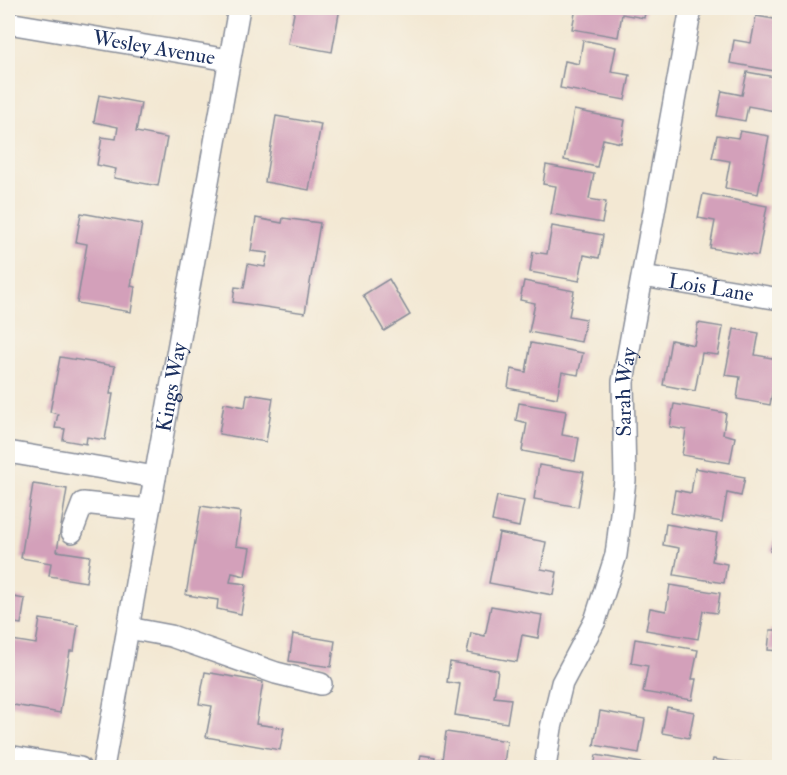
<svg xmlns="http://www.w3.org/2000/svg" width="787" height="775" font-family="'IM FELL Double Pica',serif">
	<rect width="100%" height="100%" fill="#f7f3e8"/>
	<filter id="ink" filterUnits="userSpaceOnUse"><feTurbulence type="fractalNoise" baseFrequency=".0167" numOctaves="2"/><feDisplacementMap in="SourceGraphic" scale="12" xChannelSelector="R" yChannelSelector="G"/><feConvolveMatrix kernelMatrix="1 2 1 2 8 2 1 2 1" color-interpolation-filters="sRGB"/></filter>
	<filter id="wash" filterUnits="userSpaceOnUse"><feTurbulence type="fractalNoise" baseFrequency=".008" numOctaves="4" result="noise"/><feDisplacementMap in="SourceGraphic" scale="24" xChannelSelector="R" yChannelSelector="G"/><feGaussianBlur stdDeviation="1.35" result="paint"/><feColorMatrix in="noise" values="0 0 0 0 0 0 0 0 0 0 0 0 0 0 0 0 0 1.4 0 .05"/><feComposite in="paint" operator="in"/></filter>
	<g filter="url(#wash)">
		<rect width="100%" height="100%" fill="#f3e8d3"/>
		<g id="blocks">
			<!-- building -->
			<g fill="#d3a0ba">
				<polygon points="295,8 340,8 332,52 288,44"/>
				<polygon points="576,8 646,8 644,18 622,14 618,37 572,29"/>
				<polygon points="756,16 780,20 780,72 730,63 734,40 751,43"/>
				<polygon points="583,40 616,47 611,72 630,75 625,100 560,88 565,61 579,64"/>
				<polygon points="747,72 780,78 780,112 748,106 745,121 717,116 722,91 742,95"/>
				<polygon points="99,95 141,103 136,132 167,138 158,186 114,178 116,169 97,165 102,137 116,139 118,127 94,122"/>
				<polygon points="574,110 625,120 621,143 603,139 597,167 564,160"/>
				<polygon points="276,116 321,124 309,190 265,182"/>
				<polygon points="740,131 769,136 758,194 725,188 730,161 712,158 717,135 738,138"/>
				<polygon points="546,165 594,174 589,199 606,202 602,223 551,214 556,186 543,184"/>
				<polygon points="703,194 767,206 758,256 710,248 715,221 698,218"/>
				<polygon points="81,213 142,224 131,286 135,287 131,312 77,303 87,244 76,242"/>
				<polygon points="256,218 282,223 283,218 320,223 305,313 233,302 235,287 244,288 248,264 265,267 268,253 251,251"/>
				<polygon points="552,226 603,235 599,258 584,255 579,281 530,272 533,252 547,254"/>
				<polygon points="389,279 410,315 384,331 363,295"/>
				<polygon points="524,281 574,291 569,316 586,319 581,342 529,332 535,303 520,300"/>
				<polygon points="698,323 723,327 718,355 702,353 695,391 663,385 671,340 694,345"/>
				<polygon points="734,329 759,333 755,355 778,359 770,405 737,399 740,377 725,375"/>
				<polygon points="531,343 583,353 578,375 562,372 557,398 508,388 511,369 526,372"/>
				<polygon points="60,357 115,366 110,394 113,394 105,440 87,437 86,444 63,440 65,429 55,428 58,414 50,412"/>
				<polygon points="247,394 273,398 266,442 219,434 224,403 245,407"/>
				<polygon points="519,403 566,411 562,435 579,438 575,461 522,451 527,423 516,420"/>
				<polygon points="674,404 726,413 723,434 735,437 730,463 682,455 686,430 670,427"/>
				<polygon points="539,465 584,472 578,507 534,499"/>
				<polygon points="695,468 745,477 741,496 727,493 722,522 671,513 675,490 691,493"/>
				<polygon points="33,484 67,489 57,551 90,556 86,582 49,576 51,563 21,558"/>
				<polygon points="497,496 524,501 519,527 492,521"/>
				<polygon points="201,506 241,512 236,546 250,548 245,576 232,573 230,582 246,584 241,614 217,609 218,600 186,595"/>
				<polygon points="666,524 717,533 712,561 727,564 724,583 674,575 679,548 663,545"/>
				<polygon points="777,532 780,532 780,555 770,551"/>
				<polygon points="499,533 546,542 541,569 557,572 553,595 489,583"/>
				<polygon points="779,560 780,560 780,581 772,579"/>
				<polygon points="670,585 720,593 717,613 703,611 698,639 646,630 650,608 666,611"/>
				<polygon points="8,596 25,599 21,624 8,622"/>
				<polygon points="491,606 542,615 538,638 522,635 517,662 467,653 471,633 485,636"/>
				<polygon points="40,619 78,625 74,651 70,651 60,713 8,704 8,667 12,640 36,644"/>
				<polygon points="770,630 780,630 780,651 768,650"/>
				<polygon points="293,634 335,641 331,667 289,661"/>
				<polygon points="635,639 698,650 692,679 696,679 692,700 643,692 648,666 631,663"/>
				<polygon points="450,662 498,670 494,697 511,699 507,723 455,715 460,684 447,682"/>
				<polygon points="205,672 263,682 256,724 284,728 280,750 206,737 212,706 199,704"/>
				<polygon points="667,707 694,712 689,738 662,733"/>
				<polygon points="600,711 645,719 639,753 594,745"/>
				<polygon points="446,732 507,741 504,764 487,762 486,768 435,768 437,759 442,760"/>
				<polygon points="421,755 435,757 433,768 418,768"/>
				<polygon points="596,755 647,764 647,768 594,768"/>
				<polygon points="713,759 758,766 757,768 711,768"/>
			</g>
		</g>
	</g>
	<g filter="url(#ink)">
		<use href="#blocks" fill-opacity="0" stroke="#878c98" stroke-width="1.5"/>
		<g fill="none" stroke-linecap="round" stroke-linejoin="round">
			<!-- minor casing -->
			<g stroke="#878c98" stroke-width="24">
				<g id="minor">
					<path id="s1" d="M8,23L229,60"/>
					<path id="s2" d="M643,276L780,299"/>
					<polyline points="8,452 155,477"/>
					<polyline points="72,532 83,503 149,510"/>
					<polyline points="128,628 171,636 276,673 321,684"/>
					<polyline points="8,756 80,768"/>
					<path id="s3" d="M103,768L239,8"/>
					<path id="s4" d="M545,768L551,728L562,683L595,621L616,555L625,480L623,382L691,8"/>
				</g>
			</g>
			<!-- minor -->
			<use href="#minor" stroke="#fff" stroke-width="21"/>
		</g>
	</g>
	<g text-anchor="middle" stroke-width="4.5" stroke-linejoin="round" paint-order="stroke">
		<!-- street labels -->
		<g font-size="21" fill="#1b2f5e" stroke="#f7f3e8">
			<text dy="7" stroke="none"><textPath href="#s1" startOffset="148">Wesley Avenue</textPath></text>
			<text dy="7" stroke="none"><textPath href="#s2" startOffset="69">Lois Lane</textPath></text>
			<text dy="7" stroke="none"><textPath href="#s3" startOffset="387">Kings Way</textPath></text>
			<text dy="7" stroke="none"><textPath href="#s4" startOffset="390">Sarah Way</textPath></text>
		</g>
	</g>
	<!-- margin -->
	<rect width="787" height="775" fill="none" stroke="#f7f3e8" stroke-width="30"/>
</svg>
